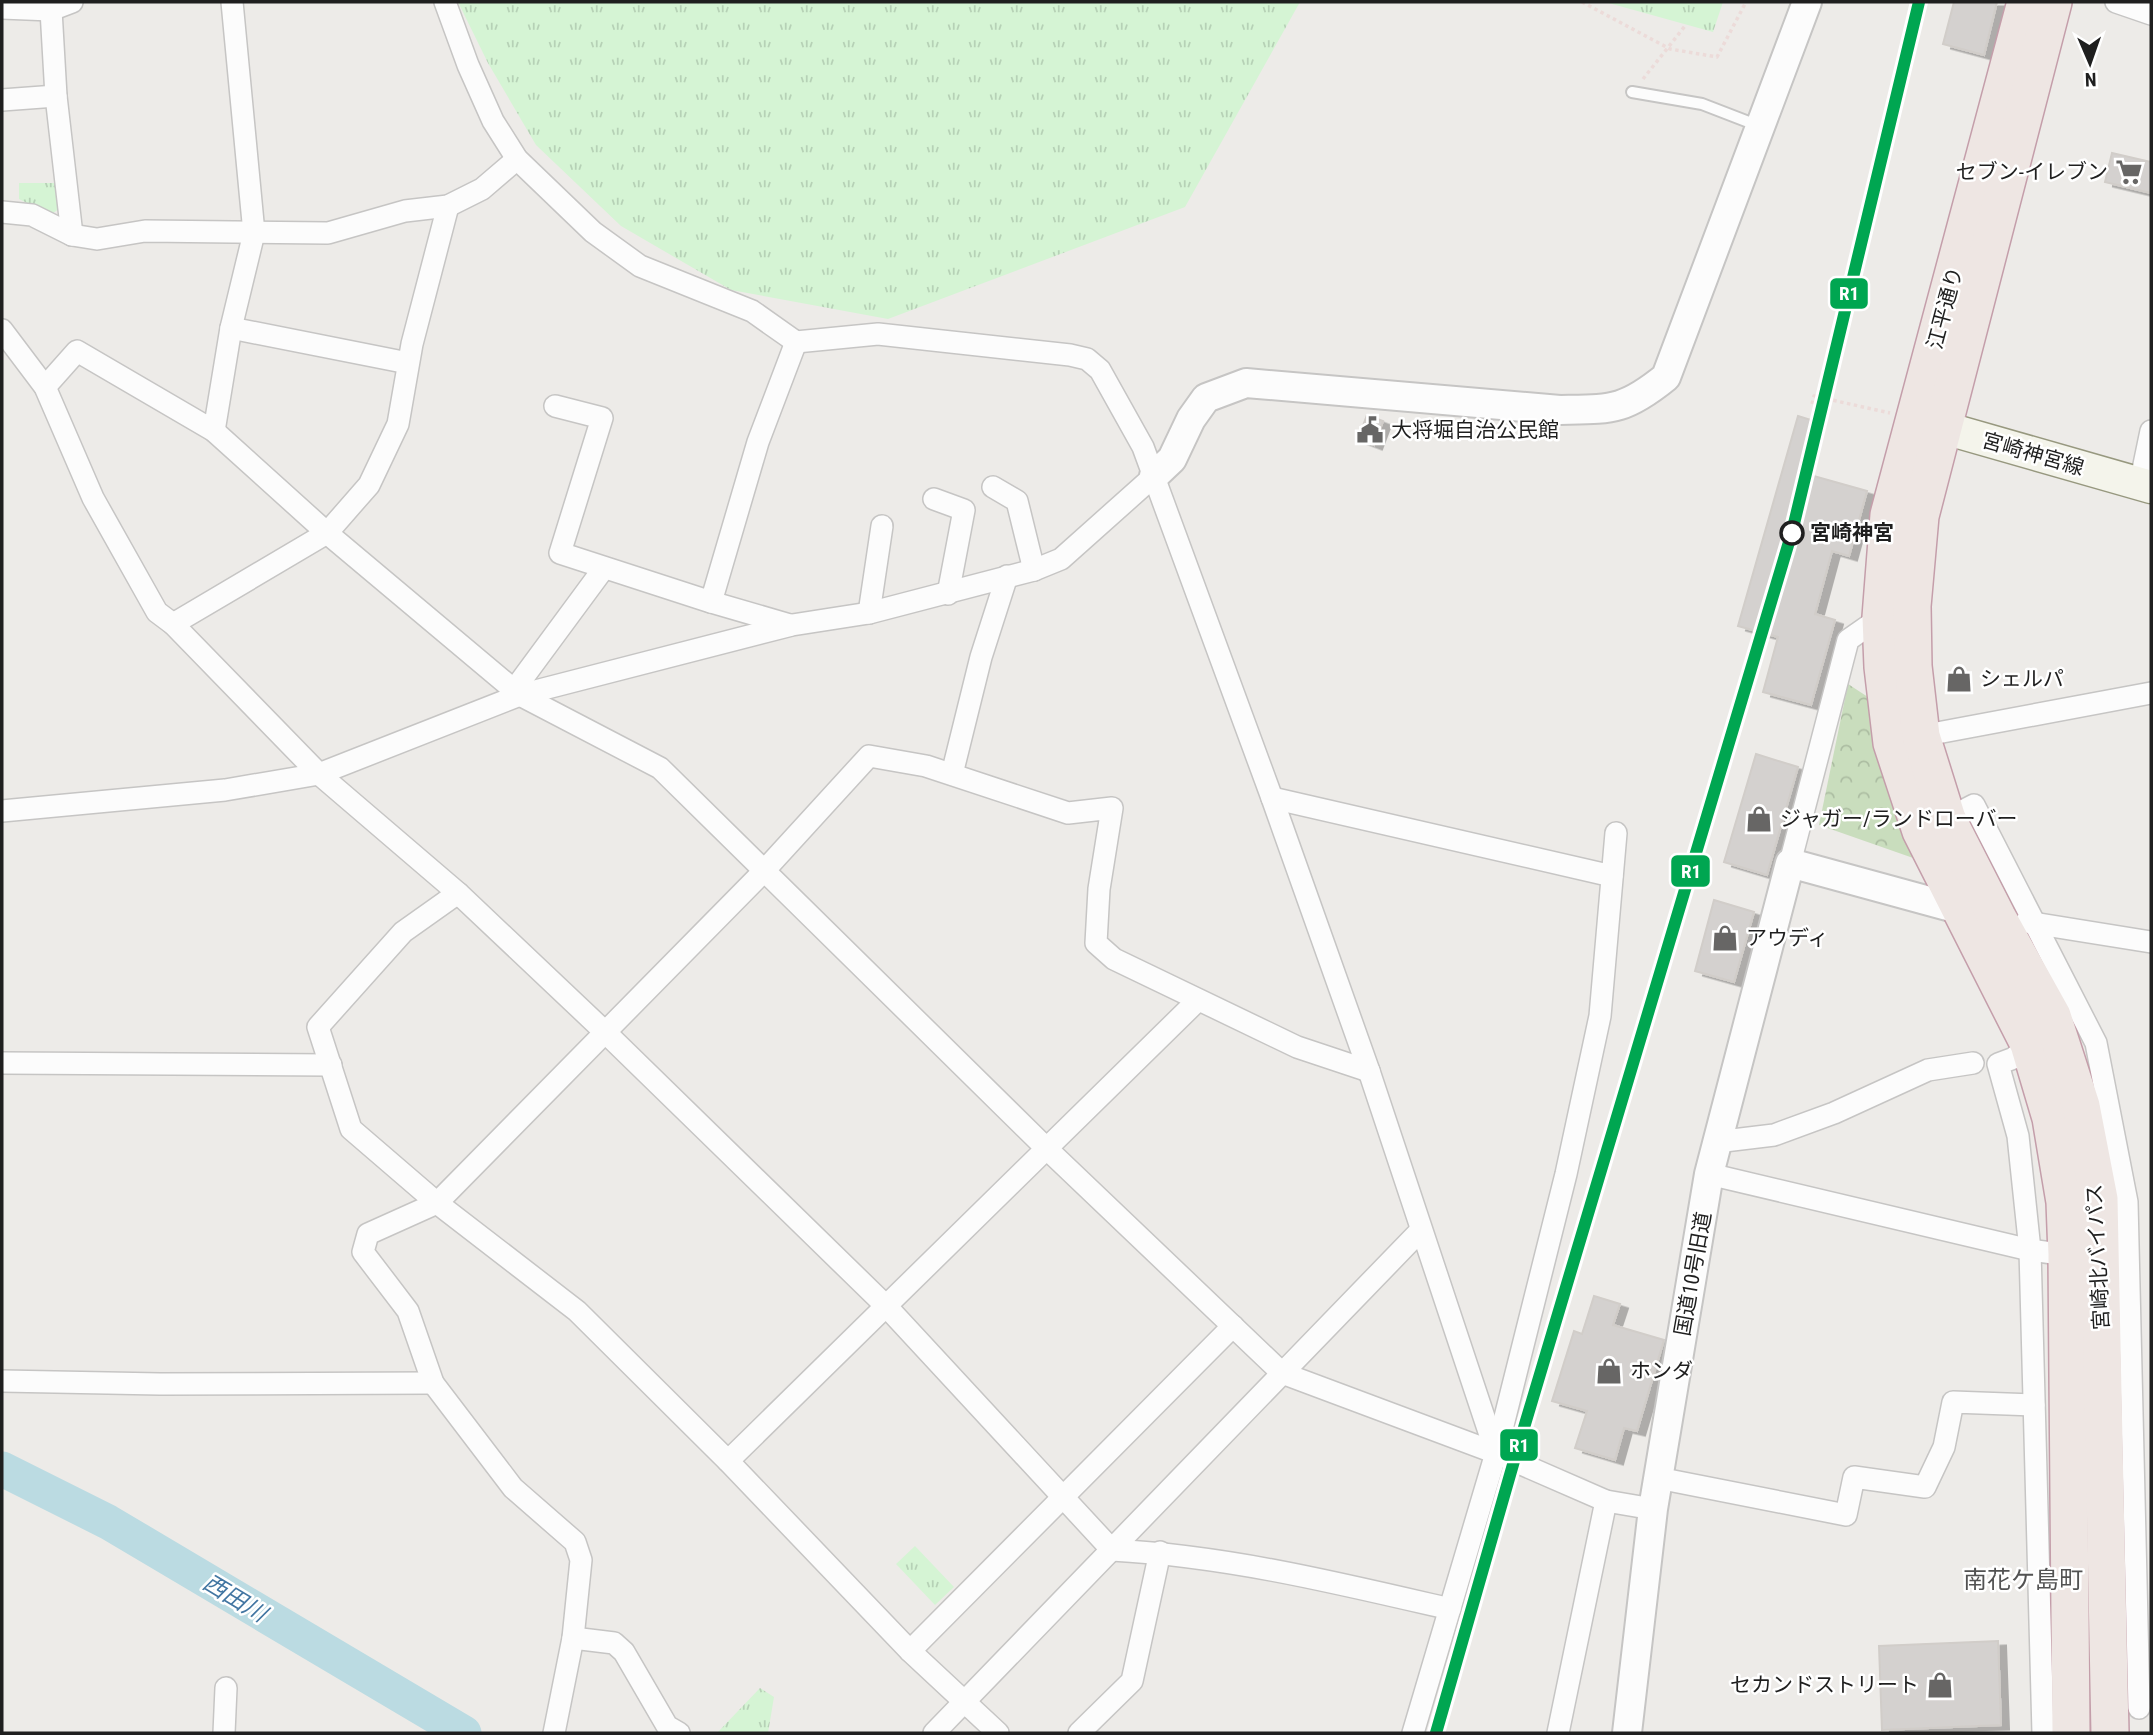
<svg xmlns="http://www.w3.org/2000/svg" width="2153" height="1735" font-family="'Roboto Condensed','Noto Sans JP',sans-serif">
	<defs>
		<pattern id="forest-crowns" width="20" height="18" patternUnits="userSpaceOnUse" patternTransform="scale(1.75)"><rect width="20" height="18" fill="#c9ddbd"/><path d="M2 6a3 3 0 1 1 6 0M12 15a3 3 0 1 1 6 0" fill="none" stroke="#acbda2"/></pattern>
		<pattern id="park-tufts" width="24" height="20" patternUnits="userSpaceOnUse" patternTransform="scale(1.75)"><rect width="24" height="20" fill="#d5f4d4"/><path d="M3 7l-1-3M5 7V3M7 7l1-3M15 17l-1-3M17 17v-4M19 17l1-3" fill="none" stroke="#b6d1b6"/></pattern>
		<filter id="shadow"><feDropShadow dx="8" dy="4.5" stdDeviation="0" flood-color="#0004"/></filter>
	</defs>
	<rect width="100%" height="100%" fill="#edebe8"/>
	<!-- forest -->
	<polygon fill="url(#forest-crowns)" points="1848,684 1871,699 1916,859 1819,825"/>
	<!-- park -->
	<g fill="url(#park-tufts)">
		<polygon points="458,2 1300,2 1185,207 888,319 731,290 621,226 536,145 488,63"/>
		<polygon points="1605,2 1723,2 1713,32"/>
		<polygon points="19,183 56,183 59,209 50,215 19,199"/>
		<polygon points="915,1546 954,1587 935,1605 896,1564"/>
		<polygon points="760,1688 774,1697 768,1733 717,1733"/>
	</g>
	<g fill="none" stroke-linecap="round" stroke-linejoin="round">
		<!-- river -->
		<polyline stroke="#bbdbe2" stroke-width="35" points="2,1469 108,1522 464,1733"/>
	</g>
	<!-- building -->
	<g fill="#d4d1cf" stroke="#d1cdc9" stroke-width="2" filter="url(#shadow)">
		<polygon points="1954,2 1997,2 1984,55 1943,44"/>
		<polygon points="2112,153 2151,162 2151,193 2105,182"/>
		<polygon points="1367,415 1383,421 1374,445 1358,439"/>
		<polygon points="1798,416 1817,422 1803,473 1867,491 1849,556 1832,551 1815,614 1835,620 1811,705 1763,692 1778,637 1738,626"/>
		<polygon points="1756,754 1798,767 1767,875 1724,862"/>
		<polygon points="1714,900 1754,912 1734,982 1695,971"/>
		<polygon points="1594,1296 1620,1304 1613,1325 1664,1340 1637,1431 1624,1428 1615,1460 1575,1448 1587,1411 1552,1401 1574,1331 1582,1334"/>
		<polygon points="1998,1641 2001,1725 1882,1730 1879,1646"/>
	</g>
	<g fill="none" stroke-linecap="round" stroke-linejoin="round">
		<!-- service casing -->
		<g stroke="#c6c5c4" stroke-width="14">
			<polyline id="service" points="1632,92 1702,104 1759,126"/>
		</g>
		<!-- minor casing -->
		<g stroke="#c6c5c4" stroke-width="24">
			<g id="minor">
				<polyline points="445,2 468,65 493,121 517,159 593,232 640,266 752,311 796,342 878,334 1070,355 1087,359 1100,370 1143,447 1272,798 1369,1071 1496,1453"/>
				<polyline points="2116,2 2151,14"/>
				<polyline points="2,8 51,10 72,2"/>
				<polyline points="51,10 56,96 72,235"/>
				<polyline points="2,100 56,96"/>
				<polyline points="2,212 32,215 72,235 97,239 145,231 328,233 405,211 448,206 482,189 517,159"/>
				<polyline points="231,328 408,363"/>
				<path d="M2,330L45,387L93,498L157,612L173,624L319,774L458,893L605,1032L887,1307L1112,1550C1227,1556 1338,1583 1450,1609"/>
				<polyline points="45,387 77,351 214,431 327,533 520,695 660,768 1045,1147 1282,1373 1496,1453 1606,1501 1653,1509"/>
				<polyline points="555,406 602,418 560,553 711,602"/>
				<polyline points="214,431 231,328 254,233 232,2"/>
				<polyline points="2140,484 2151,431"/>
				<polyline points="993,487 1017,501 1034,570"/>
				<polyline points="934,499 964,510 948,594"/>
				<polyline points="869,613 882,526"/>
				<polyline points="173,624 327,533 369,485 398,424 412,344 448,206"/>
				<polyline points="790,625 711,602 758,442 796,342"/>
				<polyline points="514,690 604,568"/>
				<polyline points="1921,736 2151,693"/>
				<polyline points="952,774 981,657 1007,576"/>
				<polyline points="1272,798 1612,876"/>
				<polyline points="2,811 225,790 319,774 520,695 792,625 869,613 1034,570 1061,559 1154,476"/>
				<polyline points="1947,819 1974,805 2096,1043 2127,1202 2139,1708"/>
				<polyline points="1790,863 1848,640 1881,617"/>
				<polyline points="458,893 403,932 318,1027 351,1129 437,1203 577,1311 728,1461 910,1651 998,1733"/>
				<polyline points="2026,922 2151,942"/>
				<polyline points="2029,1044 2014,1058 1998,1064 2018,1136 2030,1250 2043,1733"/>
				<polyline points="2,1063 331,1065"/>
				<polyline points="1716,1142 1774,1135 1834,1113 1928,1070 1973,1063"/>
				<polyline points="1709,1174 2030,1250 2067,1255"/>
				<polyline points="2,1381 160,1384 433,1383"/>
				<polyline points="728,1461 1198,1000"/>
				<polyline points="1658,1478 1846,1515 1854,1477 1925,1487 1944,1447 1953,1402 2034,1405"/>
				<polyline points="573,1638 614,1643 624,1652 667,1726 679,1733"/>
				<polyline points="910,1651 1233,1326"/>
				<polyline points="224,1733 226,1688"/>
				<polyline points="554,1733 573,1638 581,1560 575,1542 513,1488 433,1383 408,1311 363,1252 368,1234 437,1203 763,872 869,756 926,766 1068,813 1112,808 1099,889 1096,943 1114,959 1297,1047 1369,1071"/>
				<polyline points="934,1733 1420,1231"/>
				<polyline points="1079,1733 1132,1681 1160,1552"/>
				<polyline points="1413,1733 1496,1453 1566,1174 1600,1016 1616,833"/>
				<polyline points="1558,1733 1606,1501"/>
			</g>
		</g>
		<!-- tertiary casing -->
		<g stroke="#c6c5c4" stroke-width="32">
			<g id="tertiary">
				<path d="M1154,476L1172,459L1191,419L1206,398L1246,383L1560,410C1612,409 1624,411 1666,377L1807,2"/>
				<polyline points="1627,1733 1653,1509 1709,1174 1790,863 1973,913"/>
			</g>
		</g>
		<!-- secondary casing -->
		<g stroke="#97987f" stroke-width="35">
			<polyline id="secondary" points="1920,421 2151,487"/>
		</g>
		<!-- trunk casing -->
		<g stroke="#c49eaa" stroke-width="40">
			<g id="trunk">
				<polyline points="2026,2 1889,515 1881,617 1883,667 1892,743 1921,831 2029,1044 2051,1118 2065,1202 2067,1255 2071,1733"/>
				<polyline points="2053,2 1920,516 1912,606 1913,666 1921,736 1947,819 1997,917 2052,1016 2081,1106 2099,1199 2110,1733"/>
			</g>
		</g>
		<!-- path -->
		<g stroke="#ecdbd9" stroke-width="3.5" stroke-dasharray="3.5 3.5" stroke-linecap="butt">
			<polyline points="1582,2 1670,49 1717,57 1746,2"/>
			<polyline points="1643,79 1685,26"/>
			<polyline points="1812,404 1814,396 1890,413"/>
		</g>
		<!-- service -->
		<use href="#service" stroke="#fcfcfc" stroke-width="10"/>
		<!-- minor -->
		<use href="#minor" stroke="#fcfcfc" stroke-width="21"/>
		<!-- tertiary -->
		<use href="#tertiary" stroke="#fcfcfc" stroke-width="28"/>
		<!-- secondary -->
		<use href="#secondary" stroke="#f4f4eb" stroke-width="32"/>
		<!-- trunk -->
		<use href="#trunk" stroke="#eee6e3" stroke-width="37"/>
		<!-- rail-1 casing -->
		<g stroke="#fff" stroke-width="18">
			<polyline id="rail-1" points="1436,1733 1514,1461 1792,532 1919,2"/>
		</g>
		<!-- rail-1 -->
		<use href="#rail-1" stroke="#00a651" stroke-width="12"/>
	</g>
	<!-- icons -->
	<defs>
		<g id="supermarket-bare" transform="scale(2.1)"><path d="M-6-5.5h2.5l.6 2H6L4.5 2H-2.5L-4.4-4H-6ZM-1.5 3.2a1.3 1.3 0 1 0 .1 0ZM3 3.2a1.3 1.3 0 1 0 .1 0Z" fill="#676665" stroke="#fff" stroke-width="2.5" paint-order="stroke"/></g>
		<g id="civic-bare" transform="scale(2.1)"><path d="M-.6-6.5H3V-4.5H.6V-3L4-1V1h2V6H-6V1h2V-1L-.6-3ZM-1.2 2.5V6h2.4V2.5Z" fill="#676665" stroke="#fff" stroke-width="2.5" paint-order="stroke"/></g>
		<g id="shop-bare" transform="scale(2.1)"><path d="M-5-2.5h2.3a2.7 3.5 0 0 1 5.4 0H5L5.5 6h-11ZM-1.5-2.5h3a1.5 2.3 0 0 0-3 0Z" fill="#676665" stroke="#fff" stroke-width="2.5" paint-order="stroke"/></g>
	</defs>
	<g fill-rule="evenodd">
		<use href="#supermarket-bare" x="2129" y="172"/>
		<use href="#civic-bare" x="1370" y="430"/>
		<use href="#shop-bare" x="1959" y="679"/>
		<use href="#shop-bare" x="1759" y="819"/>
		<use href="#shop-bare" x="1725" y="938"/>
		<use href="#shop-bare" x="1609" y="1371"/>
		<use href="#shop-bare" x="1940" y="1685"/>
	</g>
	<!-- markers -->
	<circle fill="#fff" stroke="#1f1f1f" stroke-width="3.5" cx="1792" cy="533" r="11"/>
	<g text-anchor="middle" stroke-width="5" stroke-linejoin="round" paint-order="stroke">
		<!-- poi labels -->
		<g font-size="21" fill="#1f1f1f" stroke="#fff" text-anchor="start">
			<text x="2108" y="179" text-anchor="end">セブン-イレブン</text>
			<text x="1391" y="437">大将堀自治公民館</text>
			<text x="1980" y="686">シェルパ</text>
			<text x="1780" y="826">ジャガー/ランドローバー</text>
			<text x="1746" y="945">アウディ</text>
			<text x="1630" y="1378">ホンダ</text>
			<text x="1919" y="1692" text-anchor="end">セカンドストリート</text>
		</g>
		<!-- street labels -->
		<g font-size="21" fill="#1f1f1f" stroke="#fff">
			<text transform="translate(1945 308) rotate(-75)" y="7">江平通り</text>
			<text transform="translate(2033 454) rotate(16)" y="7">宮崎神宮線</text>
			<text transform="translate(2098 1257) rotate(-93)" y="7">宮崎北バイパス</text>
			<text transform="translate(1693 1274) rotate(-80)" y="7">国道10号旧道</text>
		</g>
		<!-- stop labels -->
		<g font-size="21" font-weight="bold" fill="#1f1f1f" stroke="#fff" text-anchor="start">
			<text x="1810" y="540">宮崎神宮</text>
		</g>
		<!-- water labels -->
		<g font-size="23" font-style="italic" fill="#4276a2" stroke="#fff">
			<text transform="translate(235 1598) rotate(31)" y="8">西田川</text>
		</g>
		<!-- quarter labels -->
		<g font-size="24" fill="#525252" stroke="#fff">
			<text x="2023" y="1588">南花ケ島町</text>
		</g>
	</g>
	<g stroke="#fff" stroke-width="2.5">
		<rect x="1829" y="277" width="40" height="33" rx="7" fill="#00a651"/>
		<rect x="1670" y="854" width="41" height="34" rx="7" fill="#00a651"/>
		<rect x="1499" y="1428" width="40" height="34" rx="7" fill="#00a651"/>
	</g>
	<g font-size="19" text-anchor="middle" font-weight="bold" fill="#fff">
		<text x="1849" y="300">R1</text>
		<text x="1691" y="878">R1</text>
		<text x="1519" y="1452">R1</text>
	</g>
	<!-- border -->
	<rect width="2153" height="1735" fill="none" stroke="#1f1f1f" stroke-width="7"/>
	<!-- north arrow -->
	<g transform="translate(2090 63) rotate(178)" stroke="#ffffff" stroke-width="5" paint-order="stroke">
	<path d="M0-5L12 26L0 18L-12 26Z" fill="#1f1f1f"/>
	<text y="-10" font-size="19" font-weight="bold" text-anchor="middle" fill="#1f1f1f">N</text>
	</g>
</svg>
